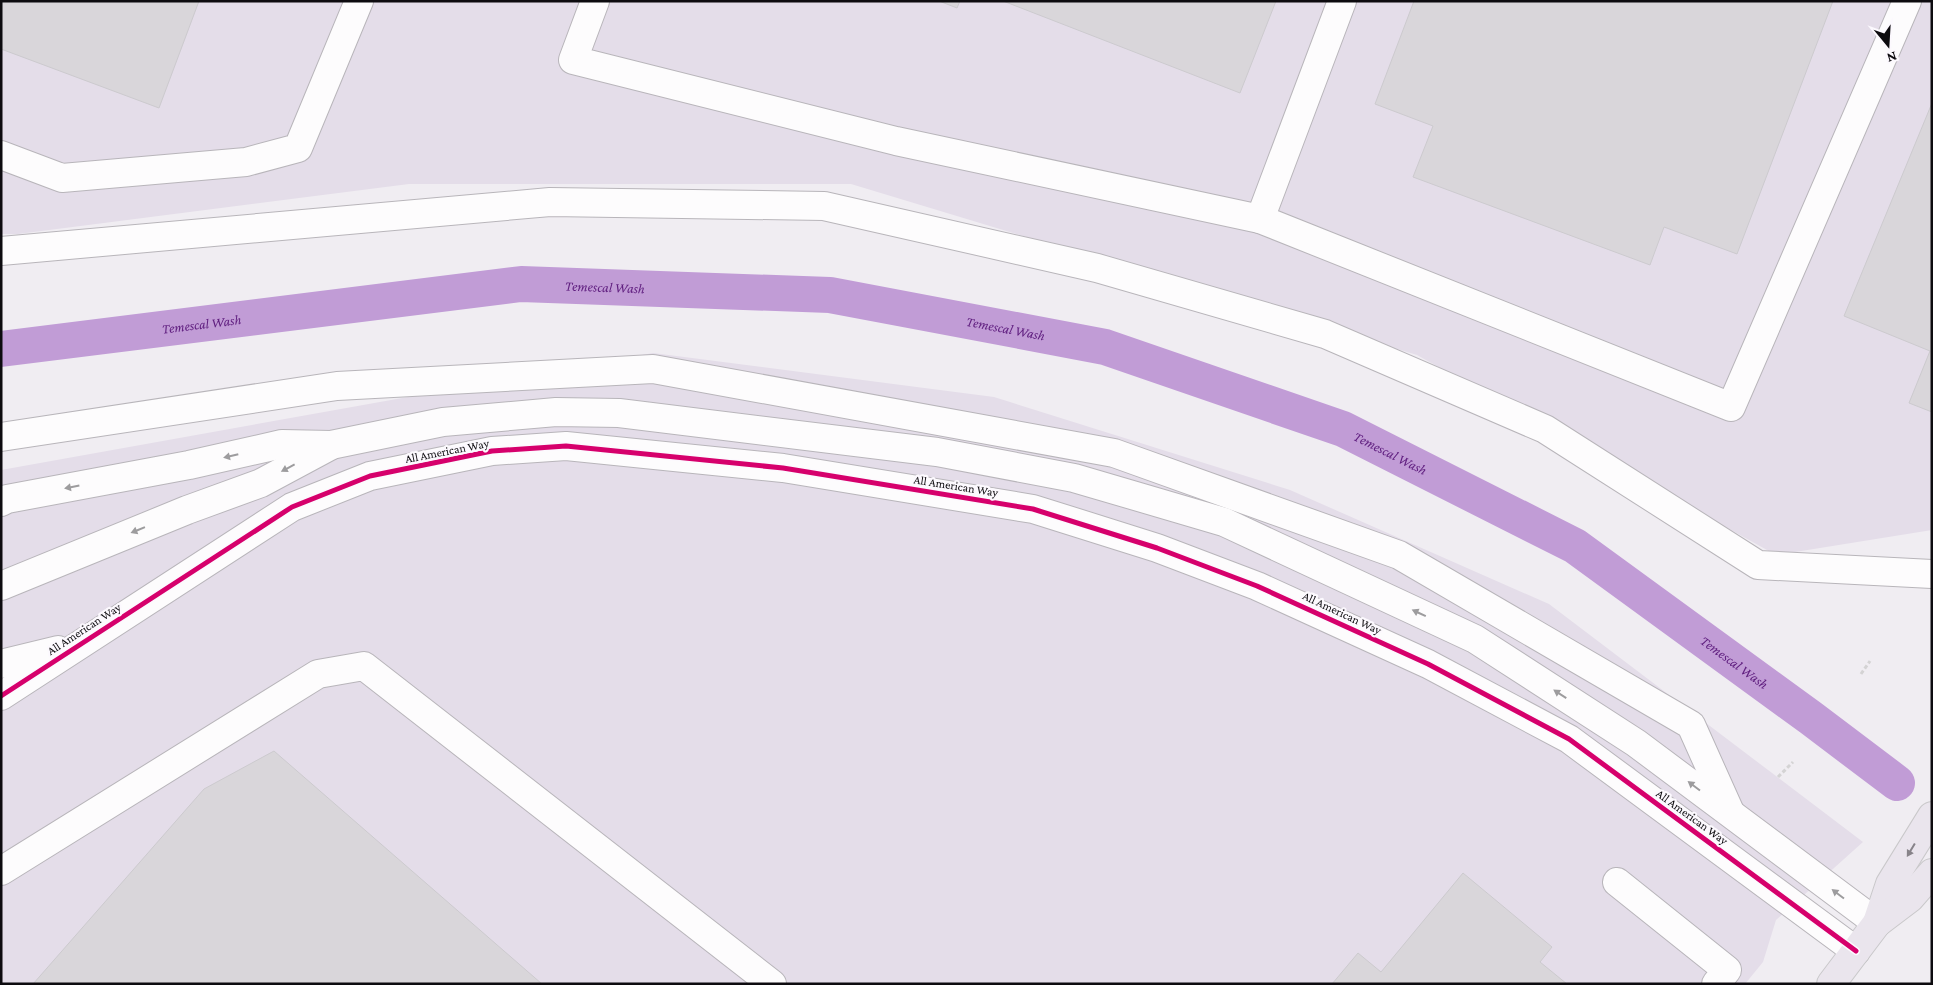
<svg xmlns="http://www.w3.org/2000/svg" width="1933" height="985" font-family="'Crimson Pro',serif">
	<rect width="100%" height="100%" fill="#f0edf2"/>
	<!-- built -->
	<g fill="#e4dde9">
		<polygon points="1,1 1932,1 1932,530 1776,555 1417,355 851,184 409,184 18,234 1,234"/>
		<polygon points="653,353 994,397 1290,490 1549,604 1863,842 1776,920 1763,962 1745,984 1,984 1,470"/>
	</g>
	<g fill="none" stroke-linecap="round" stroke-linejoin="round">
		<!-- canal -->
		<path stroke="#c19cd6" stroke-width="36" id="s1" d="M1,349L521,284L830,295L1105,347L1343,429L1575,546L1811,718L1897,783"/>
	</g>
	<!-- building -->
	<g fill="#d9d6da" stroke="#cccace">
		<polygon points="1,1 199,1 159,108 1,49"/>
		<polygon points="939,1 960,1 957,8"/>
		<polygon points="1003,1 1276,1 1240,93"/>
		<polygon points="1414,1 1833,1 1737,254 1664,227 1650,265 1413,177 1433,126 1375,104"/>
		<polygon points="1932,103 1932,412 1909,403 1930,351 1844,316"/>
		<polygon points="274,751 542,984 33,984 204,789"/>
		<polygon points="1463,873 1552,947 1540,962 1567,984 1332,984 1358,953 1381,972"/>
	</g>
	<g fill="none" stroke-linecap="round" stroke-linejoin="round">
		<!-- minor casing -->
		<g stroke="#b8b5ba" stroke-width="30">
			<g id="minor">
				<polyline points="595,1 573,60 896,141 1260,219"/>
				<polyline points="1342,1 1260,219 1731,407 1907,1"/>
				<polyline points="1,155 62,178 246,162 298,148 359,1"/>
				<polyline points="1,251 550,202 824,206 1097,268 1325,334 1545,429 1758,565 1932,574"/>
				<polyline points="1,437 337,386 653,369 1114,453 1399,555 1691,725 1730,812"/>
				<polyline points="1,502 7,499 189,465 282,444 331,445 443,422 556,412 619,413 937,452 1074,478 1224,522 1475,639 1636,743 1877,923"/>
				<polyline points="1,586 187,510 261,483 330,446"/>
				<polyline points="1,664 58,650"/>
				<polyline points="1,696 292,507 370,476 492,451 566,446 783,468 1033,509 1157,548 1257,586 1428,664 1569,739 1856,951"/>
				<polyline points="1,871 318,674 364,666 772,984"/>
				<polyline points="1617,882 1727,970 1716,984"/>
			</g>
		</g>
		<!-- major casing -->
		<g stroke="#c9c8ca" stroke-width="30">
			<g id="major">
				<polyline points="1877,923 1890,884 1932,816"/>
				<polyline points="1831,984 1877,923 1910,898 1932,873"/>
			</g>
		</g>
		<!-- path -->
		<g stroke="#d4d3d4" stroke-width="3" stroke-dasharray="4 2.5" stroke-linecap="butt">
			<polyline points="1861,674 1870,661"/>
			<polyline points="1778,777 1793,762"/>
		</g>
		<!-- minor -->
		<use href="#minor" stroke="#fdfcfd" stroke-width="28"/>
		<!-- major -->
		<use href="#major" stroke="#eae5ed" stroke-width="28"/>
		<!-- cycleway casing -->
		<g stroke="#fcf9fe" stroke-width="8">
			<polyline id="cycleway" points="1,696 292,507 370,476 492,451 566,446 783,468 1033,509 1157,548 1257,586 1428,664 1569,739 1856,951"/>
		</g>
		<!-- cycleway -->
		<use href="#cycleway" stroke="#d6006c" stroke-width="5"/>
	</g>
	<!-- one-way arrows -->
	<defs><path id="oneway-solid" d="M-6-.8H1V-3.2L6.5 0L1 3.2V.8H-6Z" transform="scale(1.25)"/></defs>
	<g fill="#9d9c9e">
		<use href="#oneway-solid" transform="translate(231 456) rotate(167)"/>
		<use href="#oneway-solid" transform="translate(288 468) rotate(152)"/>
		<use href="#oneway-solid" transform="translate(72 487) rotate(169)"/>
		<use href="#oneway-solid" transform="translate(138 530) rotate(158)"/>
		<use href="#oneway-solid" transform="translate(1419 613) rotate(-155)"/>
		<use href="#oneway-solid" transform="translate(1560 694) rotate(-147)"/>
		<use href="#oneway-solid" transform="translate(1694 786) rotate(-143)"/>
		<use href="#oneway-solid" transform="translate(1838 894) rotate(-143)"/>
	</g>
	<use fill="#878389" href="#oneway-solid" transform="translate(1911 850) rotate(121)"/>
	<g text-anchor="middle" stroke-width="4.5" stroke-linejoin="round" paint-order="stroke">
		<!-- street labels -->
		<g font-size="12" fill="#0d0b0f" stroke="#fcf9fe">
			<text transform="translate(447 451) rotate(-11)" y="4">All American Way</text>
			<text transform="translate(956 486) rotate(9)" y="4">All American Way</text>
			<text transform="translate(1342 613) rotate(25)" y="4">All American Way</text>
			<text transform="translate(84 629) rotate(-33)" y="4">All American Way</text>
			<text transform="translate(1692 817) rotate(36)" y="4">All American Way</text>
		</g>
		<!-- water labels -->
		<g font-size="14" font-style="italic" fill="#612080" stroke="#fcf9fe">
			<text dy="5" stroke="none"><textPath href="#s1" startOffset="608">Temescal Wash</textPath></text>
			<text dy="5" stroke="none"><textPath href="#s1" startOffset="202">Temescal Wash</textPath></text>
			<text dy="5" stroke="none"><textPath href="#s1" startOffset="1012">Temescal Wash</textPath></text>
			<text dy="5" stroke="none"><textPath href="#s1" startOffset="1418">Temescal Wash</textPath></text>
			<text dy="5" stroke="none"><textPath href="#s1" startOffset="1822">Temescal Wash</textPath></text>
		</g>
	</g>
	<!-- border -->
	<rect width="1933" height="985" fill="none" stroke="#0d0b0f" stroke-width="5"/>
	<!-- north arrow -->
	<g transform="translate(1888 45) rotate(162)" stroke="#fcf9fe" stroke-width="4" paint-order="stroke">
	<path d="M0-4L9 19L0 12L-9 19Z" fill="#0d0b0f"/>
	<text y="-8" font-size="14" font-weight="bold" text-anchor="middle" fill="#0d0b0f">N</text>
	</g>
</svg>
